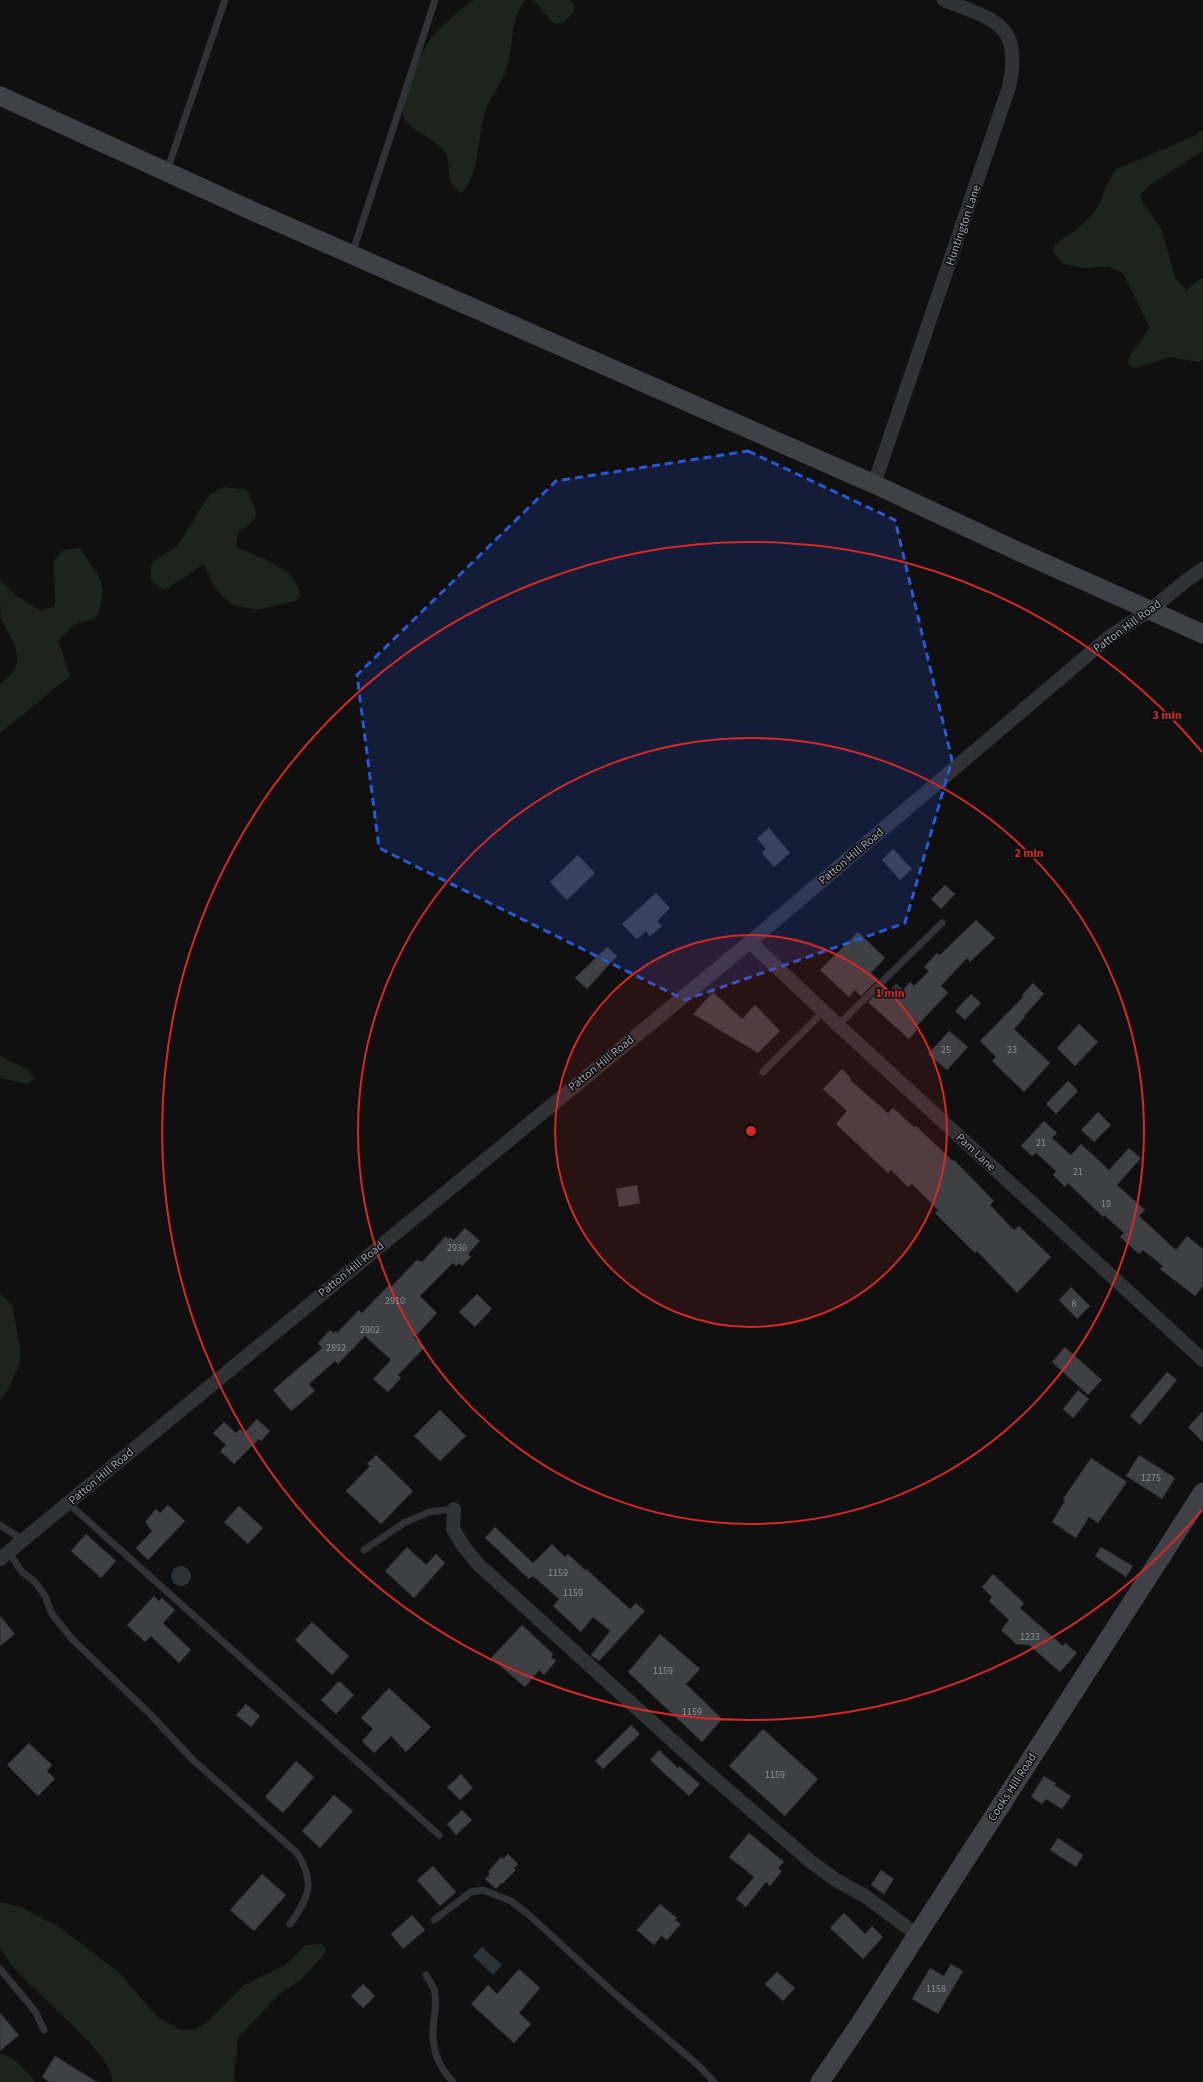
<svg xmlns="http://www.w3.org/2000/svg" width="1203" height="2082" font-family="'Source Sans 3',sans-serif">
	<rect width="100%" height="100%" fill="#101011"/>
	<!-- green -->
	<g fill="#1d241d">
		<path d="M474,0H525C510,20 514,41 508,64C504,80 492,94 486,109C477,133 481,174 461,193C458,190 453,186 451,182C447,172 451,159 444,150C435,139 408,129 404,118C399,102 421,52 431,38C438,29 465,5 474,0Z"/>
		<path d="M531,0H569L574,4V12L563,22L556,24C544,19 543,5 531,0Z"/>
		<path d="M1203,130V151L1150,185L1140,195L1143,203L1162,230L1175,278L1187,290L1203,277V360L1198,362L1171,357L1134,368L1128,364L1129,357L1150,328L1123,273L1108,267L1086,268L1063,264L1054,253V246C1069,234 1087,224 1097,208C1106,194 1104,183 1117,169L1194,136Z"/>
		<path d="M224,487L247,490L256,511L255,519L238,533L236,547C260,558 295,566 301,596L295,601L257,610L233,605L216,590L204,564L165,590C149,581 149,579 152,562L177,546L210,494Z"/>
		<path d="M79,548C98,574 111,584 96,618L73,625L58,640L70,676L0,733V684C31,663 13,644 1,618C0,611 0,589 0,580L15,595L41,611L55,606L54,561L64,550Z"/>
		<polygon points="0,1056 30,1071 34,1079 28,1084 0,1078"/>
		<polygon points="0,1293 12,1305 20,1347 20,1363 7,1392 0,1399"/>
		<path d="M0,1902L21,1907L61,1928L118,1972L160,2019L182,2030L196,2029L208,2022L244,1985L285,1965L306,1945L321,1944L326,1949L323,1956L301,1980L279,1994L238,2038L234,2076L235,2082H112C117,2052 15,1981 0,1948C0,1942 0,1911 0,1902Z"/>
		<path d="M0,2053C15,2057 26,2070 35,2082H0Z"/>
	</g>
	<!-- water -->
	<g fill="#2b3339">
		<circle cx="181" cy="1576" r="10"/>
		<polygon points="482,1947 502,1965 493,1975 473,1956"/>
	</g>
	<!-- building -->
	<g fill="#3f4044" stroke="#2a2a2d">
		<polygon points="769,828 790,853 774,867 762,853 766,849 757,838"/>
		<polygon points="893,849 912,869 900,880 882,860"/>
		<polygon points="578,855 595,873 567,900 550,882"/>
		<polygon points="945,885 955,894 941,909 931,899"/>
		<polygon points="656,893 670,908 657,921 662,926 650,936 646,931 637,939 622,924"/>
		<polygon points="976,920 995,938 970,962 967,958 941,986 948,993 915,1028 917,1030 909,1039 868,1002 885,986 890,991 896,984 903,990 910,982 914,986 929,971 924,967 937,953 940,955"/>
		<polygon points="858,932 885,958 871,973 878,979 861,996 855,990 849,997 820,970"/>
		<polygon points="607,947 617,956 587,989 575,978"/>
		<polygon points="1033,983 1044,994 1024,1016 1025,1017 1014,1029 1050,1063 1024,1092 992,1061 996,1057 980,1041 1024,996 1022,995"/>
		<polygon points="713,992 742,1019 755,1005 780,1031 758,1053 693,1014"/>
		<polygon points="971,994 981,1003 965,1020 955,1011"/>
		<polygon points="1079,1024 1098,1042 1075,1066 1057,1048"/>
		<polygon points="949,1031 968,1047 947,1070 928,1054"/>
		<polygon points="842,1069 851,1078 850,1080 888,1113 893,1108 914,1127 916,1126 953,1161 954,1160 994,1201 990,1205 1014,1230 1019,1226 1051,1257 1017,1293 977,1251 975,1253 935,1213 938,1210 912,1184 908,1187 891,1170 888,1173 836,1124 847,1111 823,1089"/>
		<polygon points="1068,1081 1078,1091 1056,1114 1046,1104"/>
		<polygon points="1098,1112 1111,1125 1094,1142 1081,1130"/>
		<polygon points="1044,1121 1057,1133 1052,1138 1071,1155 1081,1144 1109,1170 1129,1148 1141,1158 1117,1185 1145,1210 1139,1216 1176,1250 1187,1236 1203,1249 1203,1286 1195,1296 1160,1269 1163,1266 1143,1250 1139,1254 1120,1237 1124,1233 1104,1215 1103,1217 1068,1183 1065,1187 1053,1175 1056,1171 1036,1153 1032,1156 1021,1146"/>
		<polygon points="637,1185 640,1203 619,1207 616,1189"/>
		<polygon points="465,1228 480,1241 468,1254 471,1257 462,1266 459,1263 456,1266 453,1263 420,1296 437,1313 414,1338 425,1347 398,1375 401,1378 388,1392 373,1379 391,1360 365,1336 338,1364 335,1361 309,1384 315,1391 291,1411 273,1390 322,1348 318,1343 330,1330 334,1333 336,1331 337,1333 359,1310 362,1313 389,1285 391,1287 417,1260 422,1262 446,1236 448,1239 450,1237 454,1240"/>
		<polygon points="1071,1287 1090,1306 1077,1319 1059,1300"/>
		<polygon points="477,1294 492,1309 475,1327 459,1312"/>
		<polygon points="1065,1347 1102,1380 1088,1395 1052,1362"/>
		<polygon points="1167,1372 1177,1380 1140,1425 1130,1416"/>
		<polygon points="1078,1390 1089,1399 1073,1418 1063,1409"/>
		<polygon points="440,1410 466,1436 440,1461 414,1436"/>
		<polygon points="1203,1411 1203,1442 1188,1427"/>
		<polygon points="257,1419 270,1431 261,1441 259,1439 234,1464 220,1451 226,1445 213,1433 224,1422 236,1433 240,1429 244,1433"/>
		<polygon points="376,1455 413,1491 381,1524 346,1491 370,1466 367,1464"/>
		<polygon points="1139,1455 1175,1478 1162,1499 1126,1476"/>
		<polygon points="1091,1458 1127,1482 1098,1523 1089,1517 1076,1538 1052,1522 1065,1501 1063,1499"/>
		<polygon points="168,1505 185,1521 148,1560 136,1548 152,1531 145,1522 156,1509 160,1513"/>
		<polygon points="239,1506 263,1528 248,1544 224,1522"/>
		<polygon points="495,1527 533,1563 552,1544 565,1557 568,1554 585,1570 586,1569 630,1609 636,1603 645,1611 599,1661 591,1655 610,1631 593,1617 581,1632 553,1606 559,1599 533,1576 529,1579 485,1538"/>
		<polygon points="86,1534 116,1561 101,1578 71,1551"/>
		<polygon points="407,1547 426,1565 436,1554 445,1563 414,1598 385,1571"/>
		<polygon points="1101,1547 1133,1566 1126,1577 1095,1556"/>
		<polygon points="993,1574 1024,1603 1020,1608 1063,1646 1065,1643 1077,1653 1060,1672 1029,1645 1016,1644 1001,1630 1009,1620 989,1601 992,1597 982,1587"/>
		<polygon points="154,1596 159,1601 162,1598 175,1610 163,1623 191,1650 179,1663 151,1636 145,1642 127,1625"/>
		<polygon points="0,1616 15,1634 0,1646"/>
		<polygon points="312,1622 349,1656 332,1675 295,1640"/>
		<polygon points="522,1625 553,1654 551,1657 556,1661 544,1675 539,1670 525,1687 491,1658"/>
		<polygon points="660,1634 700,1669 686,1684 722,1719 702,1742 628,1672"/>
		<polygon points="339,1681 354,1695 336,1714 321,1700"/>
		<polygon points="389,1688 431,1727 406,1752 391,1736 374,1753 362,1741 373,1729 361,1718"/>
		<polygon points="246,1704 260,1716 251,1727 236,1715"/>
		<polygon points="631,1725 640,1734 603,1769 595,1761"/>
		<polygon points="763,1729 818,1779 785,1816 729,1766"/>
		<polygon points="29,1743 52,1765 47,1771 55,1779 38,1796 7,1765"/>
		<polygon points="659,1750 678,1768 679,1766 700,1784 689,1796 650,1760"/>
		<polygon points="296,1761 314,1777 283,1813 265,1797"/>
		<polygon points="461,1774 473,1788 460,1800 447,1787"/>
		<polygon points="1044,1776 1056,1783 1054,1785 1071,1796 1062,1809 1046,1799 1042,1804 1031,1797"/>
		<polygon points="334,1795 353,1811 320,1848 302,1831"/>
		<polygon points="462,1810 472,1820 456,1835 447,1824"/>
		<polygon points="749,1833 784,1862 778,1868 782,1871 770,1886 766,1882 746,1907 736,1899 754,1877 729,1857"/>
		<polygon points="1058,1838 1083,1855 1076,1867 1050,1850"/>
		<polygon points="508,1854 518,1864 514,1868 516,1870 502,1884 501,1883 496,1889 485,1879 490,1874 488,1872 501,1857 503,1859"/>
		<polygon points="433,1866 456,1892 440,1906 417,1880"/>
		<polygon points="881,1870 894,1879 884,1894 871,1885"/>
		<polygon points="262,1874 286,1895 254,1931 230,1910"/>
		<polygon points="660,1904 677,1918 675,1920 681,1924 667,1940 661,1936 654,1945 637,1930"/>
		<polygon points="844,1913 865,1934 872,1926 883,1937 863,1959 830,1928"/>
		<polygon points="412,1915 425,1930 403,1949 391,1934"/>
		<polygon points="951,1964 963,1971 938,2014 912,1999 930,1968 944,1976"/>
		<polygon points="519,1969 540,1988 519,2013 531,2024 514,2043 471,2004 488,1985 497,1994"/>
		<polygon points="777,1972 795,1988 783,2001 765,1984"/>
		<polygon points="363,1984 375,1996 363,2008 351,1996"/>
		<polygon points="0,2013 19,2035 0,2051"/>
		<polygon points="55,2056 97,2082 49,2082 42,2077"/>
	</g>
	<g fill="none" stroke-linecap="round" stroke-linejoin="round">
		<!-- lane -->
		<g stroke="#313236" stroke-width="7">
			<polyline points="167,171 225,0"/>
			<polyline points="352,254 435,0"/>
			<polyline points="838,1025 942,923"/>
			<polyline points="763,1072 824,1011"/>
			<polyline points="68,1503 439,1835"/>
			<polyline points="0,1525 23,1540"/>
			<polyline points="364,1550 404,1523 429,1512 454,1509"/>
			<path d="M9,1552L21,1571L35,1582L45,1596L52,1614L72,1639L151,1715L191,1758L297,1853C316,1883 309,1897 290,1924"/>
			<polyline points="434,1920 471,1892 483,1890 511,1901 529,1915 614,1993 698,2065 714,2082"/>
			<polyline points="0,1969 35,2011 44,2030"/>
			<path d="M426,1975C429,1980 432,1984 434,1989C437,1998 435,2010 434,2020C430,2044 436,2064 453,2082"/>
		</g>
		<!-- street -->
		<g stroke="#313236" stroke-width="14">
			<path d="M874,484L1009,87C1023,23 994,20 944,0"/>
			<polyline points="750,942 838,1025 1203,1360"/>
			<polyline points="454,1509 453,1529 464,1547 479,1565 706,1771 810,1861 836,1880 865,1896 916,1934"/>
			<polyline points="0,1559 750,942 1109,637 1150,610 1187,580 1203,569"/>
		</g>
		<!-- secondary -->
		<g stroke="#404146" stroke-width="19">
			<polyline points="0,96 257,213 874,484 1013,549 1203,634"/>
			<polyline points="820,2082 861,2022 1203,1492"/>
		</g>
	</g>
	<!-- marked area -->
	<path fill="#2a57d4" fill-opacity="0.2" stroke="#2a57d4" stroke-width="3" stroke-dasharray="8 5" stroke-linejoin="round" d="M748,451L895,520L952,760L905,923L685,1000L379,848L357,675L556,481Z"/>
	<!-- distance rings -->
	<circle cx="751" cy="1131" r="196" fill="#d62828" fill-opacity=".12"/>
	<g fill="none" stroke="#d62828" stroke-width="2">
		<circle cx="751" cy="1131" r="196"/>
		<circle cx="751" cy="1131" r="393"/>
		<path d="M1202 1510A589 589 0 1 1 1202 752"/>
	</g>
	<g text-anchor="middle" stroke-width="3" stroke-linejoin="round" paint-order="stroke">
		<!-- number labels -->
		<g font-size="10" fill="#898d96">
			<text x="946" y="1053">25</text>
			<text x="1012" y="1053">23</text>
			<text x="1041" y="1146">21</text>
			<text x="1078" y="1175">21</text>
			<text x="1106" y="1207">19</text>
			<text x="457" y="1251">2930</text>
			<text x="395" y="1304">2910</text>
			<text x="1074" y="1307">8</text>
			<text x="370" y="1333">2902</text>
			<text x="336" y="1351">2892</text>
			<text x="1151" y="1481">1275</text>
			<text x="558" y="1576">1159</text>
			<text x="573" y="1596">1159</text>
			<text x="1030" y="1640">1233</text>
			<text x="663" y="1674">1159</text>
			<text x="692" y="1715">1159</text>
			<text x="775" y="1778">1159</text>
			<text x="936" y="1992">1158</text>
		</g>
		<!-- street labels -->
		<g font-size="12" fill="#a2a7b1" stroke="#0b0b0c">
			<text transform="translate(963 225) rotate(-71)" y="4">Huntington Lane</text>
			<text transform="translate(1127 626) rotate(-36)" y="4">Patton Hill Road</text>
			<text transform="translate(851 856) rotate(-40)" y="4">Patton Hill Road</text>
			<text transform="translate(601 1063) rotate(-39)" y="4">Patton Hill Road</text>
			<text transform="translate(976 1152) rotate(43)" y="4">Pam Lane</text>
			<text transform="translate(351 1269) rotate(-39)" y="4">Patton Hill Road</text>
			<text transform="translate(101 1476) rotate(-40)" y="4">Patton Hill Road</text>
			<text transform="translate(1012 1787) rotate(-57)" y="4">Cooks Hill Road</text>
		</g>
	</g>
	<circle cx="751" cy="1131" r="6" fill="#d62828" stroke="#0b0b0c" stroke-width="2"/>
	<g font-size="12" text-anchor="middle" font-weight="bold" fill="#d62828" stroke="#0b0b0c" stroke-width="3" stroke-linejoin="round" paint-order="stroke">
		<text x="1167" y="719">3 min</text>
		<text x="1029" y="857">2 min</text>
		<text x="890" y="997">1 min</text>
	</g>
</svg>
